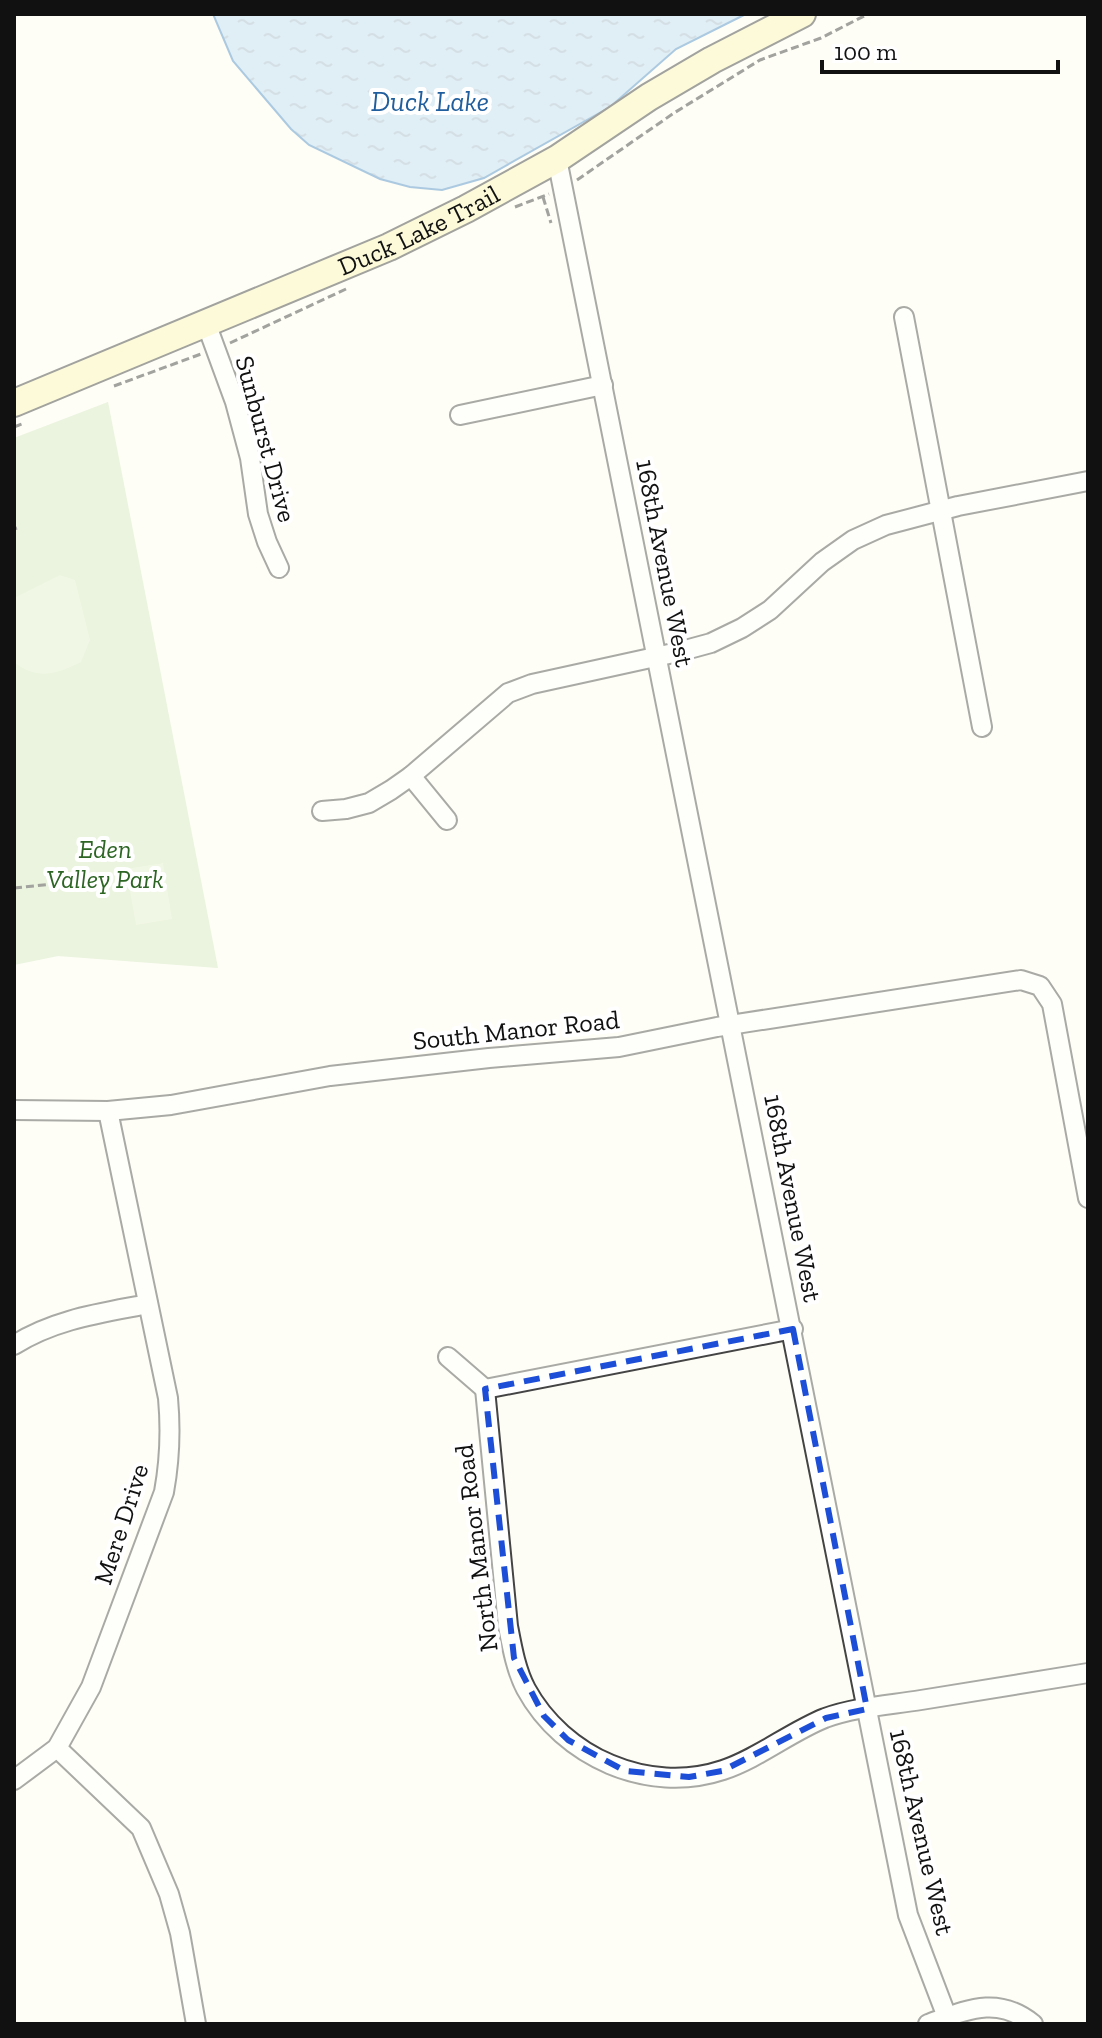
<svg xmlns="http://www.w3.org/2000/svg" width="1102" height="2038" font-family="'Zilla Slab',serif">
	<defs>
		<pattern id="water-ripples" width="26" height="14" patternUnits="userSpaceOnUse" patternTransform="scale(2)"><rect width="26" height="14" fill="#bddbf3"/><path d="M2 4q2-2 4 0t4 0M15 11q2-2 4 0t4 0" fill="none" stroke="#a1bbcf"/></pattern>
	</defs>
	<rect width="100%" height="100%" fill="#fefdf5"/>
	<!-- park -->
	<polygon fill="#d2e8c0" points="108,402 218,968 58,956 14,965 14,438"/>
	<!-- pitch -->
	<g fill="#e3f0d1">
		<path d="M60,575L75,580L90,640L81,662C56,674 38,681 14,662V598Z"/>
		<polygon points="163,863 172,919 136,925 126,869"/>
	</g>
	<!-- water -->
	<polygon fill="url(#water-ripples)" stroke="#488bc6" stroke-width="2" points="213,14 746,14 676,49 610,107 484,178 442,190 410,187 380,179 309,145 291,129 233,61"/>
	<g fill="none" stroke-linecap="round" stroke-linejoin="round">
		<!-- street casing -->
		<g stroke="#444" stroke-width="22">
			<g id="street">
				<polyline points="557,159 908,1915 947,2017"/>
				<polyline points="904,317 982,727"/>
				<polyline points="206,323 235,402 250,458 258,514 267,542 279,568"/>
				<polyline points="460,415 603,385"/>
				<polyline points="411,776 447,820"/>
				<polyline points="322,811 346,809 369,803 391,790 411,776 508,693 532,684 678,652 711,643 742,628 770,610 822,562 853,540 886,525 958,506 1088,481"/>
				<polyline points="14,1110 108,1111 171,1105 330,1076 489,1058 619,1047 717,1027 1021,980 1040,986 1052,1004 1088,1198"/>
				<path d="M14,1345C55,1319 102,1313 148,1304"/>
				<polyline points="448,1357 485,1389"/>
				<path d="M485,1389L508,1626C512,1647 516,1670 526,1689C563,1757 648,1795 723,1770C759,1758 790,1732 825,1718C855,1707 890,1705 921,1700C976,1691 1032,1682 1088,1673"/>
				<polyline points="485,1389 793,1329"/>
				<polyline points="57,1748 141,1828 169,1894 180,1933 196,2024"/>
				<path d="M14,1780L57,1748L91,1687L164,1492C170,1459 171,1431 168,1398L108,1111"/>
				<path d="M928,2024C967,2010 997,1995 1033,2024"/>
			</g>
		</g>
		<!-- secondary casing -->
		<g stroke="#333" stroke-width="30">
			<g id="secondary">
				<path id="s1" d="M14,403L389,247L466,209L557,159L649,97L712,60L802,14"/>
			</g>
		</g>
		<!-- path -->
		<g stroke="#333" stroke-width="3" stroke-dasharray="8 4" stroke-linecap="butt">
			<polyline points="577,180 674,113 760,60 821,38 868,14"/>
			<polyline points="543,197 551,223"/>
			<polyline points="515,207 549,194"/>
			<polyline points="230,343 346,289"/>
			<polyline points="114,386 201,354"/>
			<polyline points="14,427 22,424"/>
			<polyline points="14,529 17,528"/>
			<polyline points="14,888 54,884 93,874"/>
		</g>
		<!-- street -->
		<use href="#street" stroke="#fff" stroke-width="18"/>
		<!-- secondary -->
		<use href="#secondary" stroke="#faf7b5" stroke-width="26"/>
	</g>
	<!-- marked area -->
	<path d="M0 0H1102V2038H0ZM793,1329L867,1709L826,1718L722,1771L689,1777L625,1771L568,1740L544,1716L514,1658L485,1389Z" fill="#fefdf5" fill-opacity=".55" fill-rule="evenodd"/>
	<path fill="none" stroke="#1d4ed8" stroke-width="6" stroke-dasharray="16 10" stroke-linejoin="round" d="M793,1329L867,1709L826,1718L722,1771L689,1777L625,1771L568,1740L544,1716L514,1658L485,1389Z"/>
	<g text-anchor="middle" stroke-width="8" stroke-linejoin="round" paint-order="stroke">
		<!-- street labels -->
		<g font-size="26" fill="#111" stroke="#fff">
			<text dy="9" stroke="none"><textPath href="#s1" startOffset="440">Duck Lake Trail</textPath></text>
			<text transform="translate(266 439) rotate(75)" y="9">Sunburst Drive</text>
			<text transform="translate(665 563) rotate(79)" y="9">168th Avenue West</text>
			<text transform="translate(516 1030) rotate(-6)" y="9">South Manor Road</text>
			<text transform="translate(793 1198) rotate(79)" y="9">168th Avenue West</text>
			<text transform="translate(121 1524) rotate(-72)" y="9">Mere Drive</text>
			<text transform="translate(476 1548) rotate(-97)" y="9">North Manor Road</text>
			<text transform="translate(922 1832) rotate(77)" y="9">168th Avenue West</text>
		</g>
		<!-- park labels -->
		<g font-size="26" font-style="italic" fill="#2d6624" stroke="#fff">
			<text x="105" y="858">Eden<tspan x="105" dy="30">Valley Park</tspan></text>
		</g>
		<!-- water labels -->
		<g font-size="28" font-style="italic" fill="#205e9d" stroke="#fff">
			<text x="430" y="111">Duck Lake</text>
		</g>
	</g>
	<!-- border -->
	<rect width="1102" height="2038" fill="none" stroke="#111111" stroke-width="32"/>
	<!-- scale -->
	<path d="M822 60v12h236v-12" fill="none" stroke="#111111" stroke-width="4"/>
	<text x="834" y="60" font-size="24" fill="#111111" stroke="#ffffff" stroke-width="6" paint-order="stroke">100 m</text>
</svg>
